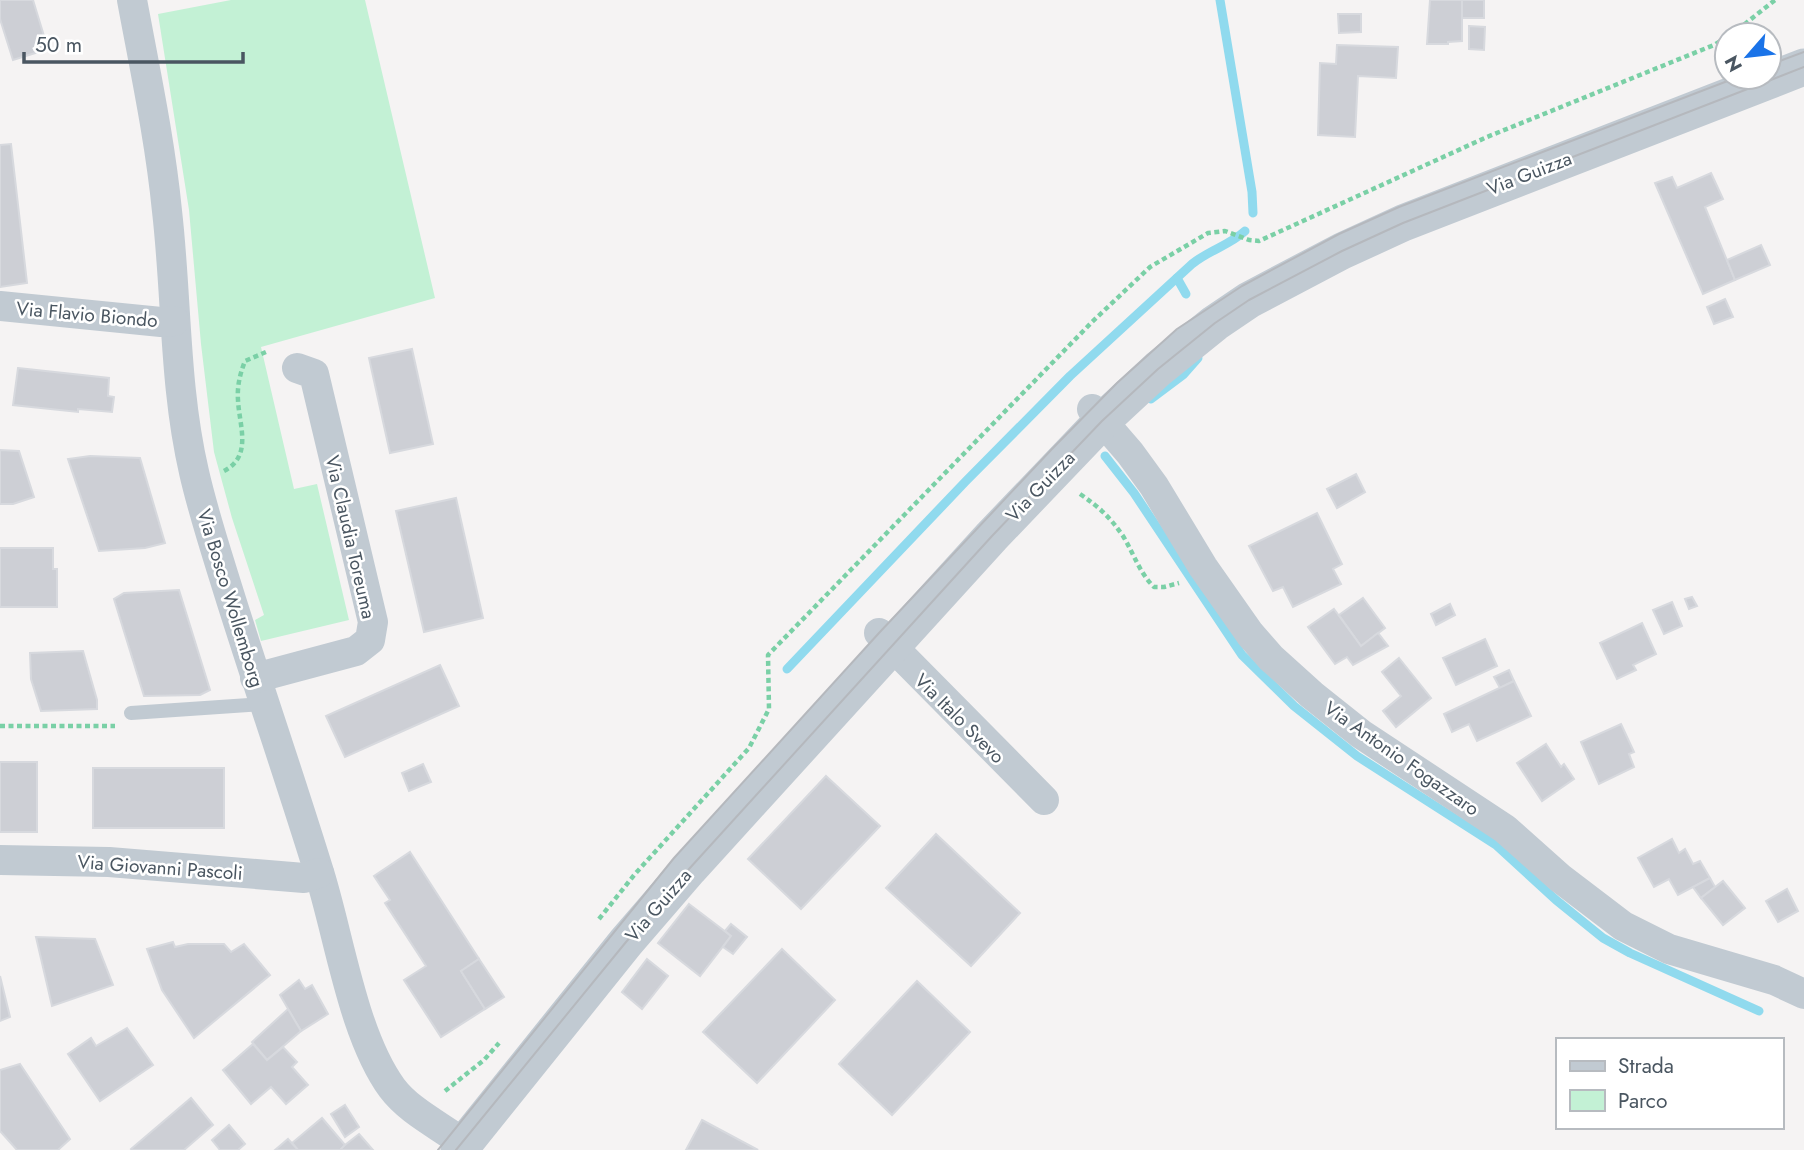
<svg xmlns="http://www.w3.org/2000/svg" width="1804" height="1150" font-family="Jost,sans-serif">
	<rect width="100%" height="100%" fill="#f5f3f3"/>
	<!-- green -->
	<polygon fill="#c3f1d5" points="231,0 365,0 435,298 261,347 294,489 317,484 349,620 261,641 255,620 264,615 232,518 214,452 201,344 189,210 158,14"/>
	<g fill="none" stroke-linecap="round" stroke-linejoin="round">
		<!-- stream -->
		<g stroke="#90daee" stroke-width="9">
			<polyline points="1220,0 1252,192 1253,213"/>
			<polyline points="1177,278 1186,294"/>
			<polyline points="1151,399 1183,375 1198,358"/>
			<polyline points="1105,456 1134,493 1242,655 1294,706 1357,756 1496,845 1556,900 1603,938 1630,953 1759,1011"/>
			<path d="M787,669L966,481L1070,376L1192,264C1209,250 1230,245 1245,231"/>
		</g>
	</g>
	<!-- building -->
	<g fill="#cdcfd5" stroke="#d7d9de" stroke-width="2">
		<polygon points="0,0 33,0 48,49 13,60 0,19"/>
		<polygon points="1430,0 1462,0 1462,41 1448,42 1448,44 1427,44"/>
		<rect x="1462" y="0" width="22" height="18"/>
		<polygon points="1338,14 1361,14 1361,32 1339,33"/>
		<polygon points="1469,26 1485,27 1484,50 1469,49"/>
		<polygon points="1337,45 1398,47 1396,78 1358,76 1355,137 1318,135 1320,63 1336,64"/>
		<polygon points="11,144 27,283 0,287 0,145"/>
		<polygon points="1711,173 1723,199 1705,207 1735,280 1703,294 1655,183 1672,177 1677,188"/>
		<polygon points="1761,245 1770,265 1735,280 1727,260"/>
		<polygon points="1725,299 1733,317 1714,324 1707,307"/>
		<polygon points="412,349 433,444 390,453 369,358"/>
		<polygon points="18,368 109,378 108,396 114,397 112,412 78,409 78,412 13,405"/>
		<polygon points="0,450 19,451 34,497 13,504 0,504"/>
		<polygon points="90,456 140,458 165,543 145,548 99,551 68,459"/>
		<polygon points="1356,474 1365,492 1337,508 1327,489"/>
		<polygon points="456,498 483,618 424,632 396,511"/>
		<polygon points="1317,513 1342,564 1333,569 1341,584 1293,607 1283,587 1273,591 1249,546"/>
		<polygon points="0,548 53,548 53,569 57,569 57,607 0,607"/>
		<polygon points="179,590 210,690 200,695 144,696 114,599 124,593"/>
		<polygon points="1692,597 1697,606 1689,609 1685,599"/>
		<polygon points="1363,598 1385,628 1361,646 1339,615"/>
		<polygon points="1672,602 1682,626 1664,634 1653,610"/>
		<polygon points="1450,604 1455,615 1436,625 1431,614"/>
		<polygon points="1334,609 1361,646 1378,633 1388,646 1353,665 1347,657 1335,664 1308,627"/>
		<polygon points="1642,623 1656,654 1633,665 1636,670 1617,679 1600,643"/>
		<polygon points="1485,639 1497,666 1456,685 1443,658"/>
		<polygon points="83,651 97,700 97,709 41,711 31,679 30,653"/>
		<polygon points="1399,658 1431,698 1396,727 1383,711 1401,696 1382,672"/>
		<polygon points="440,665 459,706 345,757 326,716"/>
		<polygon points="1509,670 1514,681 1500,688 1494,677"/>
		<polygon points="1514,681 1531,716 1477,741 1469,724 1452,732 1444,714"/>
		<polygon points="1621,724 1634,752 1629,754 1634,767 1599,784 1581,742"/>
		<polygon points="1546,744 1561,767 1564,764 1574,779 1542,801 1517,763"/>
		<rect x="0" y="762" width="37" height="70"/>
		<polygon points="423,764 431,782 409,791 402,773"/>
		<rect x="93" y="768" width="131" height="60"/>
		<polygon points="826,776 880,826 801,909 748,859"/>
		<polygon points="936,834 1020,913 971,966 886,888"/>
		<polygon points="1672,839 1679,853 1685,849 1693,864 1700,861 1710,878 1678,895 1669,879 1654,887 1638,858"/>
		<polygon points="410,852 479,959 461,971 485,1009 441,1037 404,980 426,966 385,903 390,900 374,876"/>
		<polygon points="1710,878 1715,887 1701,898 1693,887"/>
		<polygon points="1723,881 1745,908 1723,925 1701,898"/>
		<polygon points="1787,889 1798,911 1778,922 1766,901"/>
		<polygon points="689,904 731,936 700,976 658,943"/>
		<polygon points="731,924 747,937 733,954 723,947 731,936 725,931"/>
		<polygon points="36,937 95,939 113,985 52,1006"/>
		<polygon points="173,942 175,947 188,944 224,944 231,952 244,944 270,975 194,1038 162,990 147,949"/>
		<polygon points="782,949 835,1000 757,1083 703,1032"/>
		<polygon points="479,959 504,997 485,1009 461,971"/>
		<polygon points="647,959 668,976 642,1009 622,992"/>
		<polygon points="0,976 10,1017 0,1021"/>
		<polygon points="299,980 305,989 312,985 328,1014 301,1031 280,995"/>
		<polygon points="917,981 970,1032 892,1115 839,1064"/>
		<polygon points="288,1009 301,1031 267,1060 252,1042"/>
		<polygon points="127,1028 153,1065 100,1101 68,1054 91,1038 96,1046"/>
		<polygon points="253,1044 267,1060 283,1047 297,1062 292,1067 308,1085 286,1104 271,1087 251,1104 223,1070"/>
		<polygon points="20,1064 70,1139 58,1150 17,1150 0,1131 0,1070"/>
		<polygon points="191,1098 213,1125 184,1150 132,1150 131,1149"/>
		<polygon points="345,1105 359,1127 345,1137 331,1114"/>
		<polygon points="322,1118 345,1145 340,1150 298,1150 292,1143"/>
		<polygon points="702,1120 758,1150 686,1150"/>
		<polygon points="229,1125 245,1144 238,1150 220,1150 212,1140"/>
		<polygon points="359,1134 373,1150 340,1150 345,1145"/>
		<polygon points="288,1139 298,1150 275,1150"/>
	</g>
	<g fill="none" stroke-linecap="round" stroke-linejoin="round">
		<!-- path -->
		<g stroke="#7ad0a6" stroke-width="4.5" stroke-dasharray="5 3.5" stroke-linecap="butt">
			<polyline points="1731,35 1775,0"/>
			<path d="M224,471C253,456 239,425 238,400C237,386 240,374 245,361L266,352"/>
			<path d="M1080,494C1099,507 1110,517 1123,536C1134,554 1139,572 1154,587H1164L1179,583"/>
			<polyline points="0,726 115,726"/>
			<polyline points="599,919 635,874 749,748 769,709 768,655 1092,322 1150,267 1208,233 1225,231 1249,240 1259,241 1487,137 1714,45 1727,37"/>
			<polyline points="445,1091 484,1060 499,1043"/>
		</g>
		<!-- service -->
		<polyline stroke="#c1cad2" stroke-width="14" points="131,713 264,704"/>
		<!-- minor -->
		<g stroke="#c1cad2" stroke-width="30">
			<path d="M132,0C145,70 160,140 167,211C177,298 174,386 194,472C203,512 216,551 228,590C257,683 289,775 318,869C339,934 352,1033 392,1088C410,1112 441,1126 464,1144"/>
			<polyline points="0,306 161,322 174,321"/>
			<polyline points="1092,409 1130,453 1154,486 1203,567 1250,634 1271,658 1312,695 1361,734 1505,829 1560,878 1623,926 1669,949 1774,980 1804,994"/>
			<polyline points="879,633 1044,800"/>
			<polyline points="255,678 356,651 370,640 373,622 314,374 297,368"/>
			<polyline points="0,860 109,862 304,878 319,873"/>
		</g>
		<!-- tertiary -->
		<polyline stroke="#c1cad2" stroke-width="37" points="459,1150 626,942 689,869 992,536 1102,421 1158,369 1215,323 1249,300 1342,251 1403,223 1804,67"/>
		<!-- tram -->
		<g stroke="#b5b8bd" stroke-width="2">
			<polyline points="1769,65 1804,52"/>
			<polyline points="438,1150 674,858 879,633 1052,449 1117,383 1177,329 1242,286 1339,234 1399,207 1738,77"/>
			<polyline points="456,1150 626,942 689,869 992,536 1102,421 1158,369 1215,323 1249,300 1342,251 1403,223 1804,67"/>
		</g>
	</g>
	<g text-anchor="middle" stroke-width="5" stroke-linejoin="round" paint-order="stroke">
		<!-- street labels -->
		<g font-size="19" fill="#4a5661" stroke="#fff">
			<text transform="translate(1529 173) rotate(-21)" y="7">Via Guizza</text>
			<text transform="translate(87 314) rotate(5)" y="7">Via Flavio Biondo</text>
			<text transform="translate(1040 486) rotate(-46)" y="7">Via Guizza</text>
			<text transform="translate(351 537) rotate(77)" y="7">Via Claudia Toreuma</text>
			<text transform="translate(231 598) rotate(73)" y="7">Via Bosco Wollemborg</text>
			<text transform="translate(960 718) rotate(45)" y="7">Via Italo Svevo</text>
			<text transform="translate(1402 758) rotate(35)" y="7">Via Antonio Fogazzaro</text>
			<text transform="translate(160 867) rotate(4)" y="7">Via Giovanni Pascoli</text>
			<text transform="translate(658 905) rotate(-49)" y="7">Via Guizza</text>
		</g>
	</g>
	<!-- legend -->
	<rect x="1556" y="1038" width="228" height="91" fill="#ffffff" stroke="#b7bbc0" stroke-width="2"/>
	<rect x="1570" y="1061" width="35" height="10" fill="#c1cad2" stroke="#b7bbc0" stroke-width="2"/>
	<text x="1618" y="1073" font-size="21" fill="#4a5661">Strada</text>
	<rect x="1570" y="1090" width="35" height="21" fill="#c3f1d5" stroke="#b7bbc0" stroke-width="2"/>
	<text x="1618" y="1108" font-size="21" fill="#4a5661">Parco</text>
	<!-- north arrow -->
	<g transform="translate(1748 56) rotate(242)"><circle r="33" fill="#ffffff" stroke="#b7bbc0" stroke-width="2"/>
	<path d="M0-5L12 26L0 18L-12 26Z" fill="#1a73e8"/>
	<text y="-10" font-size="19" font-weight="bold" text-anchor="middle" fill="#4a5661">N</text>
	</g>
	<!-- scale -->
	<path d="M24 52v10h219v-10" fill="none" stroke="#4a5661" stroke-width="3.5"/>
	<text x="35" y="52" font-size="21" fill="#4a5661" stroke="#ffffff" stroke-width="5" paint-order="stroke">50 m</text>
</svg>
